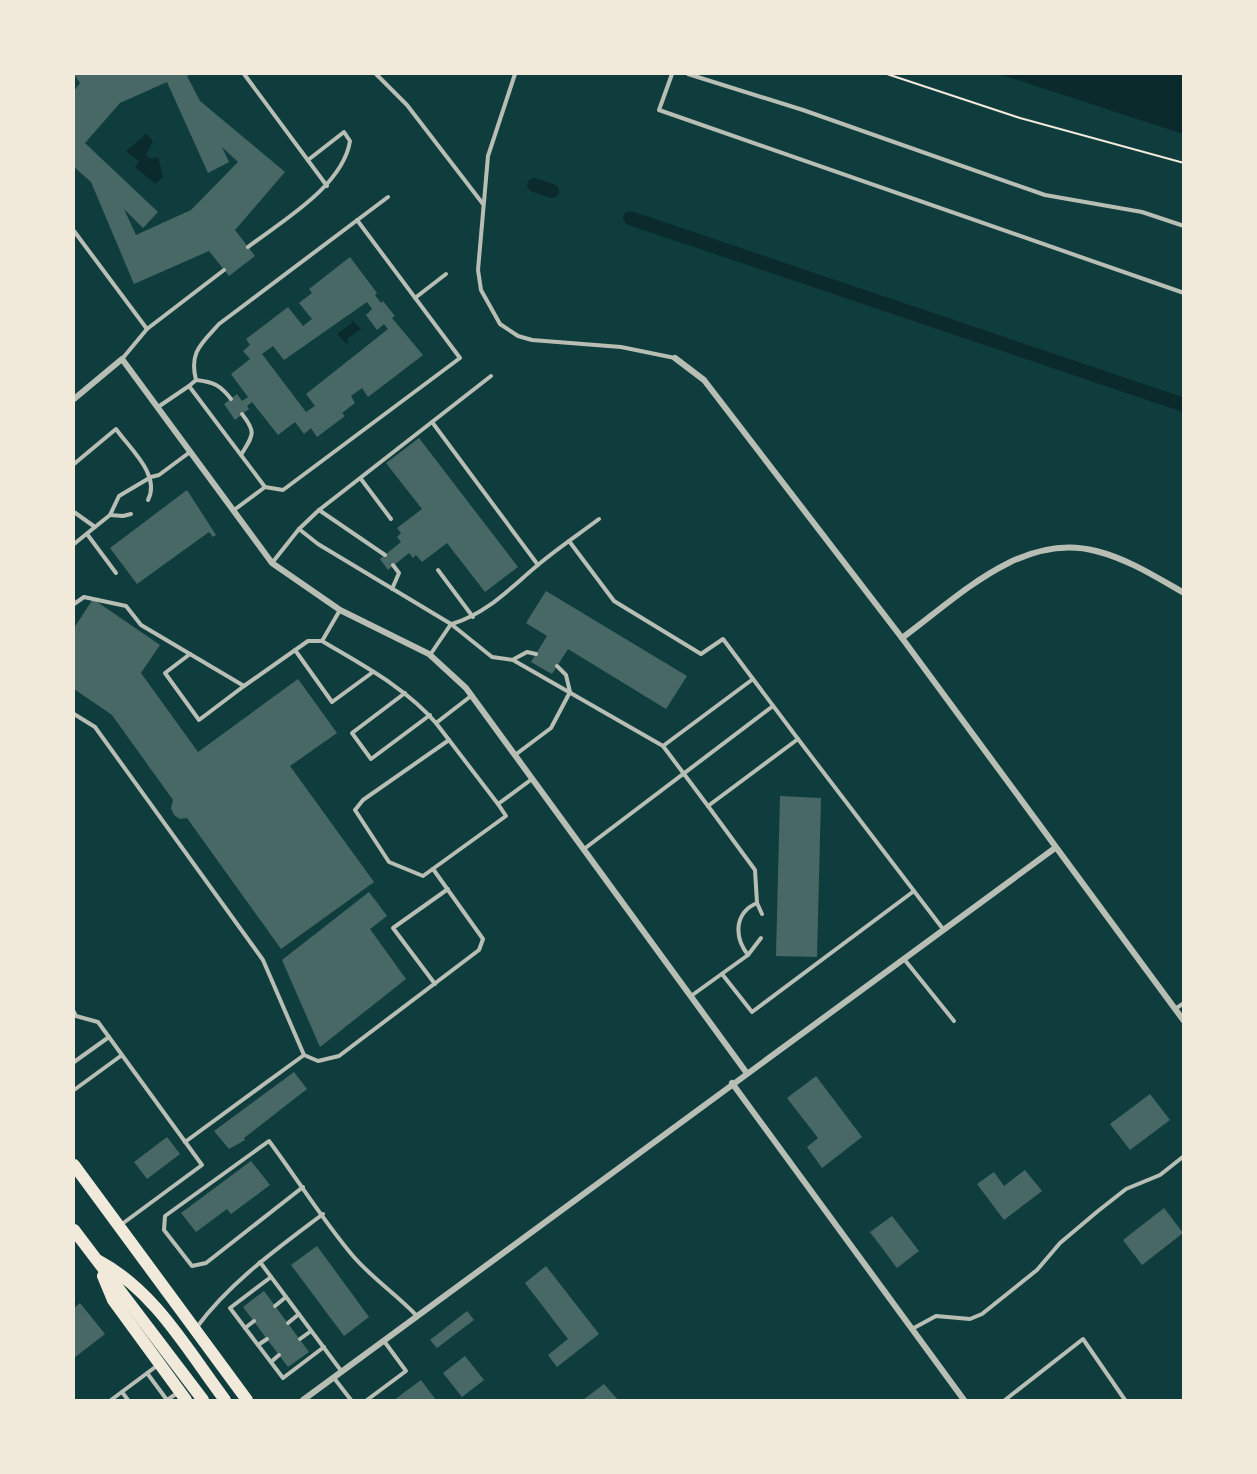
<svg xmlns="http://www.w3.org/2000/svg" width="1257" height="1474" font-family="Karla,sans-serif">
	<rect width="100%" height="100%" fill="#0f3d3e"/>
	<!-- water -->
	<g fill="#0a2a2b">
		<polygon points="999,74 1183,74 1183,134"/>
		<polygon points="146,134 153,141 146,155 151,159 158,157 163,177 155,184 135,167 139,162 126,151"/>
		<polygon points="351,319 361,329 347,339 349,342 346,344 337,334 352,323"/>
	</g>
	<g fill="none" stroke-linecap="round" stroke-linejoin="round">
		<!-- canal -->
		<g stroke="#0a2a2b" stroke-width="14">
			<polyline points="534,185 552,191"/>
			<polyline points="630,218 1184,405"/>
		</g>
	</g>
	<!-- building -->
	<g fill="#486865" fill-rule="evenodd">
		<path d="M74,74H193L187,76L200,101L285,172L235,230L255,256L229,276L209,251L134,284L91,182L74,167V91L80,83ZM167,82L208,173L229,162L222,147L238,162L191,210L136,235L124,209L143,228L158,212L85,143L120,103Z"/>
		<path d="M350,257L377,293L375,295L381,303L383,301L395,316L392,318L423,355L368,397L362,388L351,396L355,403L342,413L345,416L317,437L311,428L304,434L295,422L278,435L252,402L247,406L249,409L235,420L224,404L237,394L242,401L248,397L231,374L250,359L243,351L250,345L246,339L288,307L303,326L312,319L299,303L312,293L309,289ZM367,302L372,309L366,315L377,330L384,324L388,329L306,394L315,406L306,412L262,354L273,346L284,360Z"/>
		<polygon points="419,438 518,567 485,592 447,543 422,562 416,555 413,558 409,553 388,570 380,559 401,542 397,537 401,533 397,528 422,509 386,463"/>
		<polygon points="187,490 216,535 213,537 209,532 137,584 110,548"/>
		<polygon points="546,591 687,676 666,709 568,649 552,674 531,662 547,636 526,623"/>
		<polygon points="93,599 160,645 141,673 198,752 298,679 337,733 290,766 374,882 281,949 187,818 180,819 174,815 171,808 173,800 112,715 74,689 74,628"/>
		<polygon points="780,796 821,798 817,957 776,956"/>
		<polygon points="369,892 387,916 370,929 406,979 320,1047 282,960"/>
		<polygon points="294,1072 307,1089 244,1138 245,1140 229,1149 214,1131"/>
		<polygon points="816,1076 862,1137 822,1168 807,1147 818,1138 787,1098"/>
		<polygon points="1150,1094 1170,1120 1130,1150 1110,1124"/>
		<polygon points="167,1137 180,1154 147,1179 134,1162"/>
		<polygon points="251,1161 270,1185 231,1214 227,1209 196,1232 181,1213"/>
		<polygon points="1025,1170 1042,1191 1004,1220 977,1184 994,1172 1004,1186"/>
		<polygon points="1164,1208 1183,1233 1142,1265 1123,1240"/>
		<polygon points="892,1216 919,1251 897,1268 870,1232"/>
		<polygon points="317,1246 369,1317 344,1336 291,1265"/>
		<polygon points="546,1266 599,1334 557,1367 548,1355 568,1339 525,1283"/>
		<polygon points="264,1291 309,1352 288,1367 243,1307"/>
		<polygon points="80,1303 105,1334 74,1358 74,1308"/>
		<polygon points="467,1311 474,1320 437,1348 430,1340"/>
		<polygon points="465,1356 484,1380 462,1397 443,1373"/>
		<polygon points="421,1380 436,1400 394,1400"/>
		<polygon points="604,1384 618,1400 583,1400"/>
	</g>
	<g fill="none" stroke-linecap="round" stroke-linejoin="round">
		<!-- path -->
		<polyline stroke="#f1e9da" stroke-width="2" points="887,74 1020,118 1184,163"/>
		<!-- service -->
		<g stroke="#b8beb3" stroke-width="4">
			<polyline points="244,74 327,186"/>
			<polyline points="376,74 407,105 483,204"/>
			<polyline points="515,74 488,156 478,270 481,290 500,324 518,336 532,340 621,347 675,358"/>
			<polyline points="672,74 659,110 1184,293"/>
			<polyline points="688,74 803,110 1045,195 1142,212 1184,226"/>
			<polyline points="74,231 147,329"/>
			<path d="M248,247C282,221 343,186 350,141L344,132L308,160"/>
			<polyline points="415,298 446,274"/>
			<polyline points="122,359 147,329 224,270"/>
			<path d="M196,380C189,352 201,344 219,324L388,197"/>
			<path d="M189,386L196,380C214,382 220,385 231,399"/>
			<polyline points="158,407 189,386 265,487 234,510"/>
			<polyline points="432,422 538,565"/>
			<path d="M241,455C253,435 257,433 242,414"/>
			<path d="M74,464L116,429C130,449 161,475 148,500"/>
			<polyline points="361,479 391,519"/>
			<polyline points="265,487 283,490 460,358 357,220"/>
			<polyline points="319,510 385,555"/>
			<polyline points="74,512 95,527 110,515 119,496 151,477 159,475 190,452"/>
			<polyline points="110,515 123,516 131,514"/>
			<polyline points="299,529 318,544 451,624 430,655"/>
			<polyline points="87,534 116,573"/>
			<polyline points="569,541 614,601 701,654 723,639 753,679 663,746 708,806"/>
			<polyline points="74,544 95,527"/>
			<polyline points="272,563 299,529 319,510 491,376"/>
			<polyline points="438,570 473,617"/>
			<polyline points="392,589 399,573 393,565"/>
			<polyline points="74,604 84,597 126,606 141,625 244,686 308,641 322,641 340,610"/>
			<polyline points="451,624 492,657 513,660 663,746"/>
			<path d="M452,624C488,613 510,588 539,564C558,548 579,534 599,519"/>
			<path d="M322,641C362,665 405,687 436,723"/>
			<polyline points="295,650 332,702 373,672"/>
			<polyline points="190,654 165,673 199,720 244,686"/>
			<polyline points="514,659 527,652 536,654"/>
			<polyline points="753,679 798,739"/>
			<polyline points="405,693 352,733 371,759 430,715"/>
			<polyline points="471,696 436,723 498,804"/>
			<polyline points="74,714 95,727 263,960 304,1055 185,1142"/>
			<polyline points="449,740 363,800 355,810 389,862 423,876 506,816 498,804 532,779"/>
			<polyline points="515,755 551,728 570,692 566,675 557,666"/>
			<polyline points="584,849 773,706"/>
			<polyline points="757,903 762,914"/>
			<polyline points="748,955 761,938"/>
			<polyline points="904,959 954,1021"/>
			<polyline points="722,974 752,1012 914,891"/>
			<polyline points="435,984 393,928 448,889"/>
			<path d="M691,996L748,955C734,937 734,913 757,903L755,870L708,806L798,739L943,929"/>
			<polyline points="1175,1009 1184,1003"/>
			<polyline points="74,1012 76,1016 98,1022 202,1165 122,1224"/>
			<polyline points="304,1055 318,1061 339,1056 479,950 483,939 433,869"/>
			<polyline points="74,1062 109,1037"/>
			<polyline points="74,1090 122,1055"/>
			<path d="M303,1187L206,1263L192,1266L164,1230L165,1216L269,1141C296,1177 324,1222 353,1256C372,1278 397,1295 417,1316"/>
			<polyline points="260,1262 342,1372"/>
			<polyline points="271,1277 230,1308 283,1378 324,1347"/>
			<polyline points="275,1306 286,1297"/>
			<polyline points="288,1323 299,1314"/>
			<path d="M197,1327C230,1282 278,1248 323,1214"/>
			<polyline points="245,1328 254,1321"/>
			<polyline points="912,1329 936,1316 970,1319 982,1314 1037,1270 1060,1243 1098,1211 1126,1189 1160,1175 1184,1156"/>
			<polyline points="300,1339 311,1331"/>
			<polyline points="258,1345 267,1339"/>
			<polyline points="271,1362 279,1355"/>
			<polyline points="147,1373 167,1400"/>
			<polyline points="334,1378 351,1400"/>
			<polyline points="122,1392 128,1400"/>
			<polyline points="111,1400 158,1365"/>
			<polyline points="167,1400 179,1392"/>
			<polyline points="367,1400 406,1371 384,1341"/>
			<polyline points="1005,1400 1083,1339 1125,1400"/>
		</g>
		<!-- minor -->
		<g stroke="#b8beb3" stroke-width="6">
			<polyline points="675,358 704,380 902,638 1184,1021"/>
			<polyline points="74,399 122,359 272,563 340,610 429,654 466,688 746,1072"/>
			<path d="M902,638C957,598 1022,531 1096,551C1128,559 1156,577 1184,593"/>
			<polyline points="732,1083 964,1400"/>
			<polyline points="303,1400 1055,848"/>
		</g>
		<!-- primary -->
		<g stroke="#f1e9da" stroke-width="12">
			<polyline points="74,1165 247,1400"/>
			<polyline points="74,1230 203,1400"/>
			<path d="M99,1261C155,1291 188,1351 225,1400"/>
			<polyline points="103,1276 113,1300 186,1400"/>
		</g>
	</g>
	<!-- border -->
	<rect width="1257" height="1474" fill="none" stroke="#f1e9da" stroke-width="150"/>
</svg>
